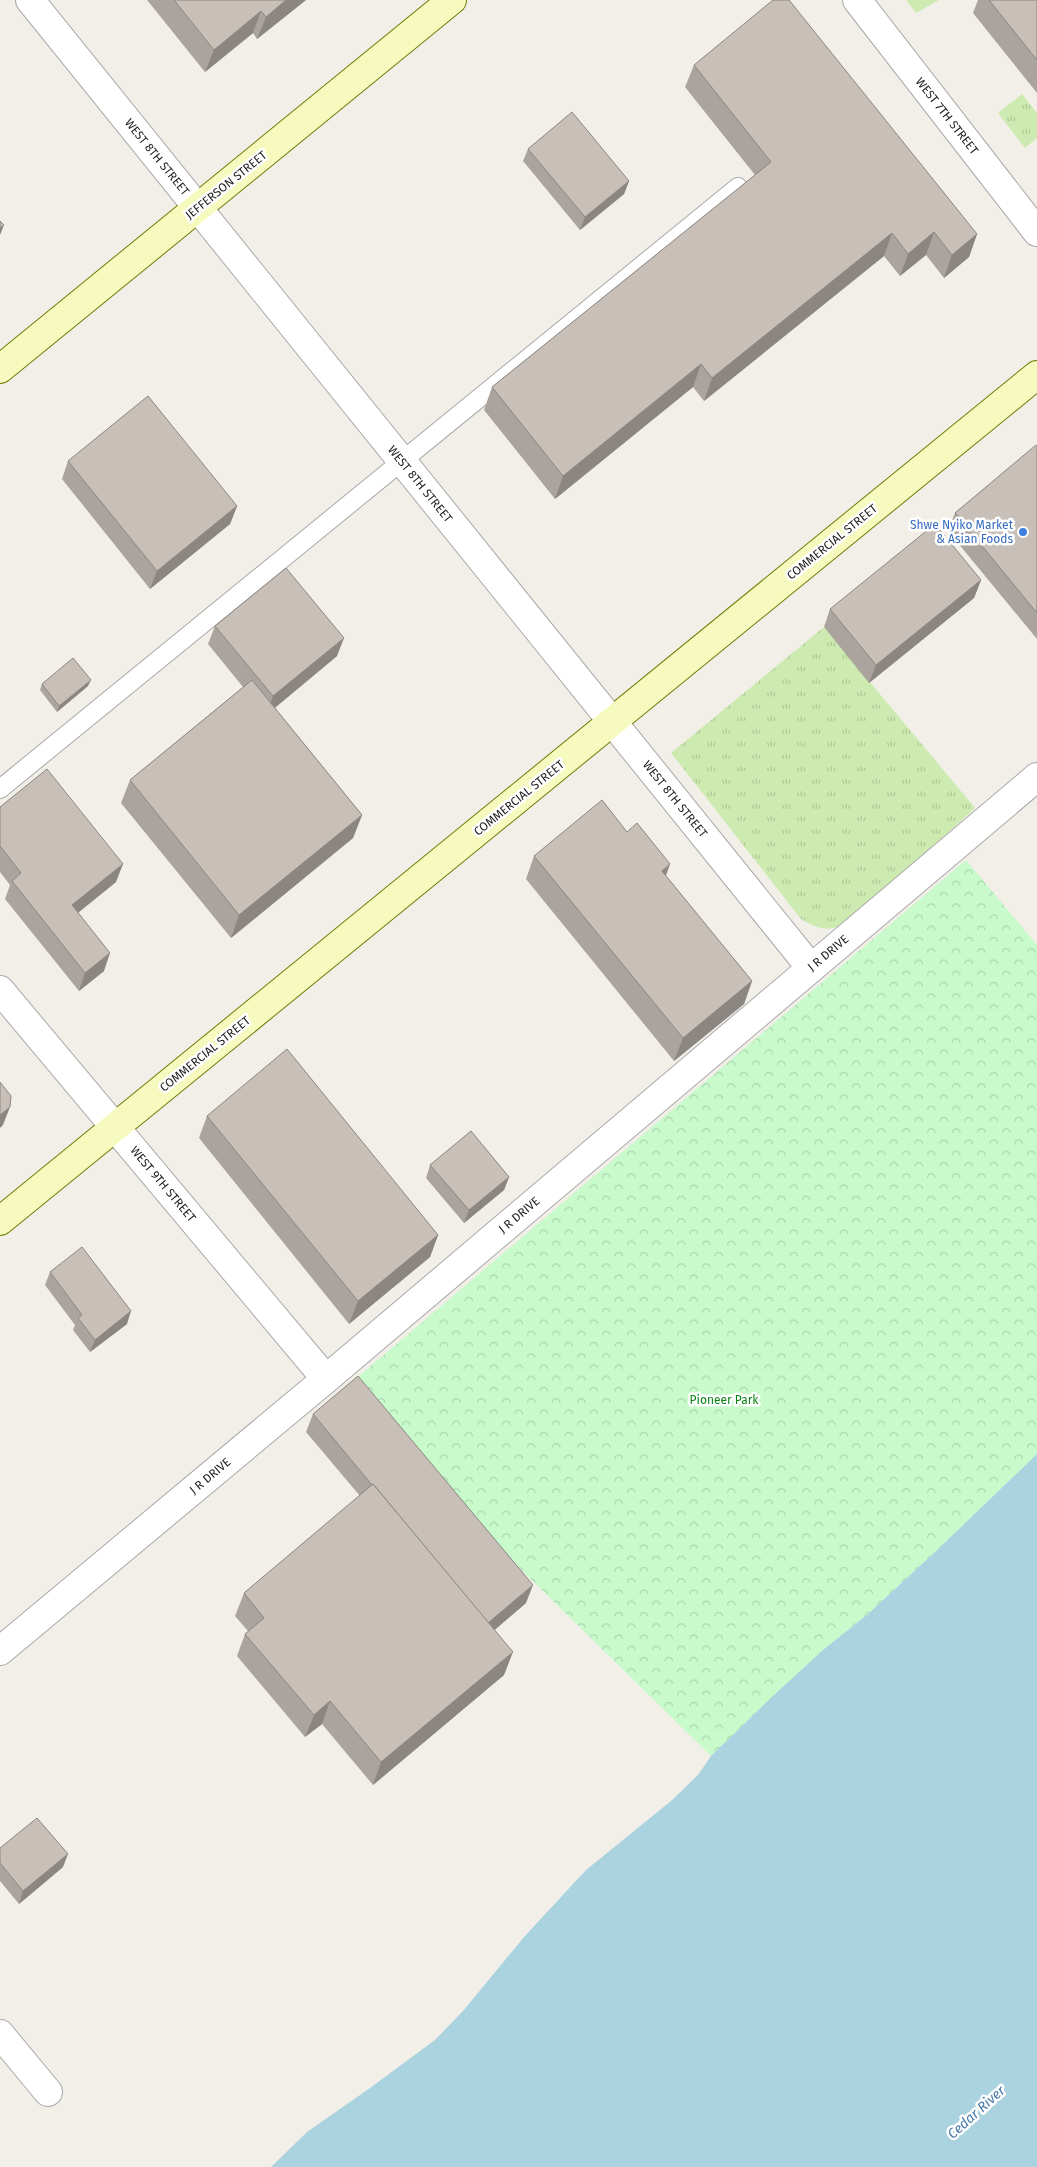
<svg xmlns="http://www.w3.org/2000/svg" width="1037" height="2167" font-family="'Fira Sans',sans-serif">
	<defs>
		<pattern id="grass-tufts" width="24" height="20" patternUnits="userSpaceOnUse" patternTransform="scale(1.25)"><rect width="24" height="20" fill="#cdebb0"/><path d="M3 7l-1-3M5 7V3M7 7l1-3M15 17l-1-3M17 17v-4M19 17l1-3" fill="none" stroke="#b0c997"/></pattern>
		<pattern id="park-crowns" width="20" height="18" patternUnits="userSpaceOnUse" patternTransform="scale(1.25)"><rect width="20" height="18" fill="#c8facc"/><path d="M2 6a3 3 0 1 1 6 0M12 15a3 3 0 1 1 6 0" fill="none" stroke="#acd6af"/></pattern>
	</defs>
	<rect width="100%" height="100%" fill="#f2efe9"/>
	<!-- grass -->
	<g fill="url(#grass-tufts)">
		<polygon points="906,0 939,0 916,13"/>
		<polygon points="1022,94 1037,113 1037,138 1025,148 998,113"/>
		<path d="M824,627L975,808L848,923C827,932 820,930 801,919L671,753Z"/>
	</g>
	<!-- park -->
	<polygon fill="url(#park-crowns)" points="966,860 1037,945 1037,1454 935,1552 868,1614 823,1650 711,1756 340,1392"/>
	<!-- water -->
	<polygon fill="#aad3df" points="1037,1454 1037,2167 271,2167 307,2132 370,2088 435,2040 463,2011 524,1937 586,1870 671,1801 698,1775 711,1756 774,1695 823,1650 868,1614 935,1552"/>
	<g fill="none" stroke-linecap="round" stroke-linejoin="round">
		<!-- lane casing -->
		<g stroke="#a9a9a9" stroke-width="20">
			<polyline id="lane" points="0,789 738,187"/>
		</g>
		<!-- street casing -->
		<g stroke="#a9a9a9" stroke-width="30">
			<g id="street">
				<polyline points="30,0 811,968"/>
				<polyline points="857,0 1037,232"/>
				<polyline points="0,990 326,1379"/>
				<polyline points="0,1651 326,1379 1037,777"/>
				<polyline points="0,2034 48,2092"/>
			</g>
		</g>
		<!-- secondary casing -->
		<g stroke="#707d05" stroke-width="30">
			<g id="secondary">
				<polyline points="0,369 452,0"/>
				<polyline points="0,1221 1037,375"/>
			</g>
		</g>
		<!-- lane -->
		<use href="#lane" stroke="#fff" stroke-width="18"/>
		<!-- street -->
		<use href="#street" stroke="#fff" stroke-width="28"/>
		<!-- secondary -->
		<use href="#secondary" stroke="#f7fabf" stroke-width="28"/>
	</g>
	<!-- wall -->
	<g fill="#aba49e">
		<polygon points="147,0 306,0 257,39 253,33 205,72"/>
		<polygon points="978,0 1037,0 1037,93 973,13"/>
		<polygon points="694,65 977,234 969,257 944,278 926,255 900,276 884,256 704,401 693,387 555,499 484,410 492,387 755,175 685,87"/>
		<polygon points="528,149 629,181 624,194 580,230 523,161"/>
		<polygon points="1037,446 1037,639 948,531 955,513"/>
		<polygon points="68,461 237,506 230,524 150,589 62,479"/>
		<polygon points="981,580 974,598 869,683 824,627 830,609"/>
		<polygon points="215,626 337,656 275,708 362,815 353,838 231,938 121,803 130,780 243,687 208,644"/>
		<polygon points="42,684 88,686 57,712 40,690"/>
		<polygon points="0,807 116,882 78,913 104,971 79,991 5,899 10,885 0,872"/>
		<polygon points="627,832 666,876 752,981 744,1004 674,1061 526,879 534,856"/>
		<polygon points="207,1116 438,1235 430,1257 349,1324 199,1138"/>
		<polygon points="430,1165 509,1177 504,1190 464,1223 426,1178"/>
		<polygon points="50,1272 127,1324 90,1352 73,1330 75,1325 45,1285"/>
		<polygon points="313,1414 526,1603 494,1630 504,1675 373,1785 322,1724 305,1737 237,1656 245,1634 248,1631 235,1616 244,1593 360,1496 306,1432"/>
		<polygon points="0,1848 63,1867 19,1904 0,1881"/>
	</g>
	<!-- shaded-wall -->
	<g fill="#8b8681">
		<polygon points="286,0 306,0 257,39 266,17"/>
		<polygon points="261,11 253,33 205,72 214,50"/>
		<polygon points="629,181 624,194 580,230 585,217"/>
		<polygon points="4,225 0,235 0,228"/>
		<polygon points="934,232 926,255 900,276 908,254"/>
		<polygon points="892,233 884,256 704,401 712,378"/>
		<polygon points="977,234 969,257 944,278 952,255"/>
		<polygon points="701,364 693,387 555,499 563,476"/>
		<polygon points="237,506 230,524 150,589 157,571"/>
		<polygon points="981,580 974,598 869,683 876,665"/>
		<polygon points="344,638 337,656 266,715 273,696"/>
		<polygon points="91,680 88,686 57,712 59,706"/>
		<polygon points="362,815 353,838 231,938 239,915"/>
		<polygon points="123,864 116,882 65,923 72,905"/>
		<polygon points="670,864 662,887 662,871"/>
		<polygon points="110,953 104,971 79,991 85,973"/>
		<polygon points="752,981 744,1004 674,1061 683,1038"/>
		<polygon points="10,1107 3,1125 0,1128 0,1115"/>
		<polygon points="509,1177 504,1190 464,1223 469,1210"/>
		<polygon points="438,1235 430,1257 349,1324 358,1301"/>
		<polygon points="131,1311 127,1324 90,1352 95,1340"/>
		<polygon points="533,1585 526,1603 482,1641 488,1623"/>
		<polygon points="513,1652 504,1675 373,1785 381,1762"/>
		<polygon points="330,1701 322,1724 305,1737 314,1715"/>
		<polygon points="68,1854 63,1867 19,1904 23,1891"/>
	</g>
	<!-- building -->
	<g fill="#c7bfb8" stroke="#8b8681">
		<polygon points="174,0 286,0 266,17 261,11 214,50"/>
		<polygon points="773,0 789,0 977,234 952,255 934,232 908,254 892,233 712,378 701,364 563,476 492,387 771,162 694,65"/>
		<polygon points="989,0 1037,0 1037,60"/>
		<polygon points="572,112 629,181 585,217 528,149"/>
		<polygon points="0,221 4,225 0,228"/>
		<polygon points="148,396 237,506 157,571 68,461"/>
		<polygon points="1036,445 1037,446 1037,613 955,513"/>
		<polygon points="935,524 981,580 876,665 830,609"/>
		<polygon points="286,568 344,638 273,696 215,626"/>
		<polygon points="73,658 91,680 59,706 42,684"/>
		<polygon points="252,680 362,815 239,915 130,780"/>
		<polygon points="47,769 123,864 72,905 110,953 85,973 12,881 21,873 0,846 0,807"/>
		<polygon points="602,800 627,832 637,823 670,864 662,871 752,981 683,1038 534,856"/>
		<polygon points="287,1049 438,1235 358,1301 207,1116"/>
		<polygon points="0,1082 11,1096 10,1107 0,1115"/>
		<polygon points="471,1131 509,1177 469,1210 430,1165"/>
		<polygon points="82,1247 131,1311 95,1340 78,1318 82,1315 50,1272"/>
		<polygon points="358,1376 533,1585 488,1623 373,1484 372,1485 313,1414"/>
		<polygon points="373,1484 513,1652 381,1762 330,1701 314,1715 245,1634 264,1618 244,1593"/>
		<polygon points="37,1818 68,1854 23,1891 0,1863 0,1848"/>
	</g>
	<!-- markers -->
	<circle fill="#3f7fe0" stroke="#fff" stroke-width="2" cx="1023" cy="532" r="5"/>
	<g text-anchor="middle" stroke-width="5" stroke-linejoin="round" paint-order="stroke">
		<!-- street labels -->
		<g font-size="12" fill="#222" stroke="#fff">
			<text transform="translate(947 116) rotate(52)" y="4">WEST 7TH STREET</text>
			<text transform="translate(157 157) rotate(51)" y="4">WEST 8TH STREET</text>
			<text transform="translate(226 185) rotate(-39)" y="4">JEFFERSON STREET</text>
			<text transform="translate(420 484) rotate(51)" y="4">WEST 8TH STREET</text>
			<text transform="translate(832 542) rotate(-39)" y="4">COMMERCIAL STREET</text>
			<text transform="translate(519 798) rotate(-39)" y="4">COMMERCIAL STREET</text>
			<text transform="translate(675 799) rotate(51)" y="4">WEST 8TH STREET</text>
			<text transform="translate(828 953) rotate(-40)" y="4">J R DRIVE</text>
			<text transform="translate(205 1054) rotate(-39)" y="4">COMMERCIAL STREET</text>
			<text transform="translate(163 1184) rotate(50)" y="4">WEST 9TH STREET</text>
			<text transform="translate(519 1215) rotate(-40)" y="4">J R DRIVE</text>
			<text transform="translate(210 1476) rotate(-40)" y="4">J R DRIVE</text>
		</g>
		<!-- shop labels -->
		<g font-size="12" fill="#366cbe" stroke="#fff" text-anchor="end">
			<text x="1013" y="529">Shwe Nyiko Market<tspan x="1013" dy="14">&amp; Asian Foods</tspan></text>
		</g>
		<!-- park labels -->
		<g font-size="12" fill="#0c8416" stroke="#fff">
			<text x="724" y="1404">Pioneer Park</text>
		</g>
		<!-- water labels -->
		<g font-size="14" font-style="italic" fill="#4a7aab" stroke="#fff">
			<text transform="translate(976 2112) rotate(-42)" y="5">Cedar River</text>
		</g>
	</g>
</svg>
